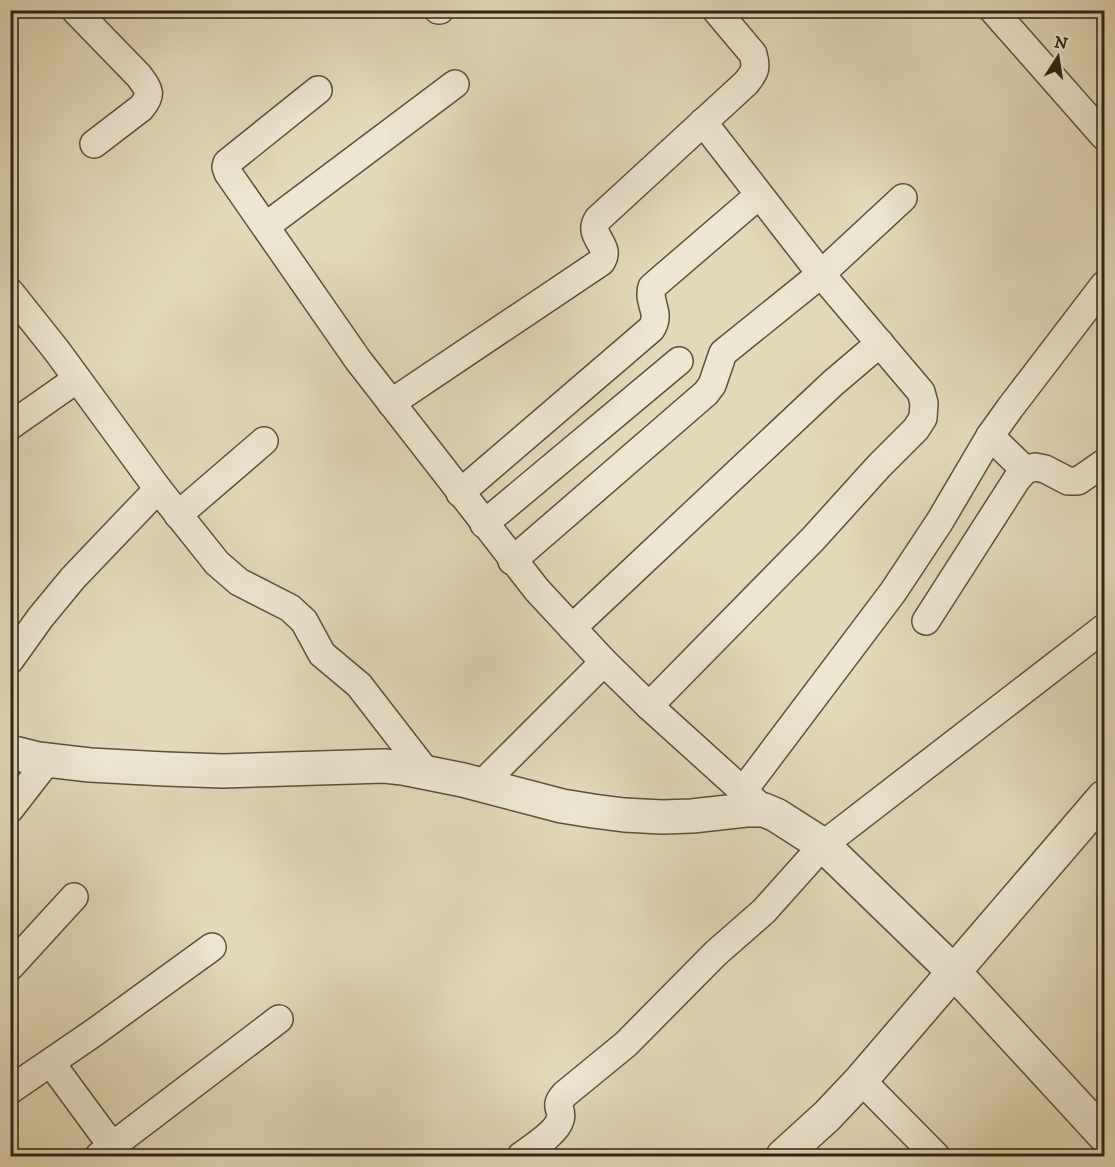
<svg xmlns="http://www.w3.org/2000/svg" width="1115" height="1167" font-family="'IM FELL DW Pica',serif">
	<rect width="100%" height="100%" fill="#e3d8b7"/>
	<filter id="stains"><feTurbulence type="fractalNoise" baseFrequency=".00333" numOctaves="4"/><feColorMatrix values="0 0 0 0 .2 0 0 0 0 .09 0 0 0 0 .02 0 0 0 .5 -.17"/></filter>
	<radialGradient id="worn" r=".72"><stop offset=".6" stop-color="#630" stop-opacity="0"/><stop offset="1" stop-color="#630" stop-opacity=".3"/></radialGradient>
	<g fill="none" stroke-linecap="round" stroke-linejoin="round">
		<!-- minor casing -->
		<g stroke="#5c503e" stroke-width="30">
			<g id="minor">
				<path d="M75,10L139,76C149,90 153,94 141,108L94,144"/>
				<polyline points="438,10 440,10"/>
				<polyline points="993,10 1104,136"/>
				<polyline points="318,90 227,163 226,167 228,173 358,360 537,590 604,662 649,706 764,810"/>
				<polyline points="266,226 455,84"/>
				<polyline points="10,292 57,351 158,489 217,563 239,582 290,608 304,621 322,654 359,685 427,773"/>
				<path d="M391,403L601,262C613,245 586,237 598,219L746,83C755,72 757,68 753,54L716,10"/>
				<polyline points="10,426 77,379"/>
				<polyline points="990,436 1025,470"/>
				<path d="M460,493L651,329C662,313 647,303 652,287L759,195"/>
				<polyline points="178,515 264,441"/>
				<polyline points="484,524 679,361"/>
				<polyline points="512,561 706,393 712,385 723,353 821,274 903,198"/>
				<polyline points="926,621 1017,479 1025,470 1035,467 1045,469 1068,481 1078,481 1104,463"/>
				<polyline points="572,628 833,383 880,343"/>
				<polyline points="10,660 40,618 73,578 158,489"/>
				<polyline points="649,706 813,539 879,466 916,429 923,418 924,403 921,392 821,274 703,122"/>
				<polyline points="481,785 604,662"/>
				<polyline points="743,791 893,592 940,521 990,436 1010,408 1104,285"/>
				<polyline points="10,809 48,760"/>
				<polyline points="10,967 74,897"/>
				<polyline points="51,1063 112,1146"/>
				<polyline points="861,1080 936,1156"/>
				<polyline points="10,1090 92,1034 212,947"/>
				<polyline points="99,1156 279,1019"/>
				<path d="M521,1156C532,1148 556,1133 560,1120C564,1108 552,1108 565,1094L626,1044L716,953L764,911L823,845L1104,628"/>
			</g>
		</g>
		<!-- tertiary casing -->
		<g stroke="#5c503e" stroke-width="36">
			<g id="tertiary">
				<polyline points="10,752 38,759 90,765 165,769 223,771 384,766 403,768 463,780 562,806 593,811 624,815 662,817 692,816 746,810 764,810 776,815 823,845 954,972 1104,1135"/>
				<polyline points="783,1156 827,1116 861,1080 1104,797"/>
			</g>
		</g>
		<!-- minor -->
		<use href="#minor" stroke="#ede6d0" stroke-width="27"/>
		<!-- tertiary -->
		<use href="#tertiary" stroke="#ede6d0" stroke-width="33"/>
	</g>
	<!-- margin -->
	<rect width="1115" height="1167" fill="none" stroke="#e3d8b7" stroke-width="36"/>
	<rect x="12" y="12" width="1091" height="1143" fill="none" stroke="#2f2315" stroke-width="3"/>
	<rect x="18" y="18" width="1079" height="1131" fill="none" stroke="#2f2315" stroke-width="1.5"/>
	<!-- north arrow -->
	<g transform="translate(1058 57) rotate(12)" stroke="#ede6d0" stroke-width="4.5" paint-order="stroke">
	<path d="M0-4.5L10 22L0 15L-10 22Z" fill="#2f2315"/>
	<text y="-9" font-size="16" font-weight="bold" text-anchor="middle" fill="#2f2315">N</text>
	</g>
	<rect width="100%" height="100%" filter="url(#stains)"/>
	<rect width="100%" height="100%" fill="url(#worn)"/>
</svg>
